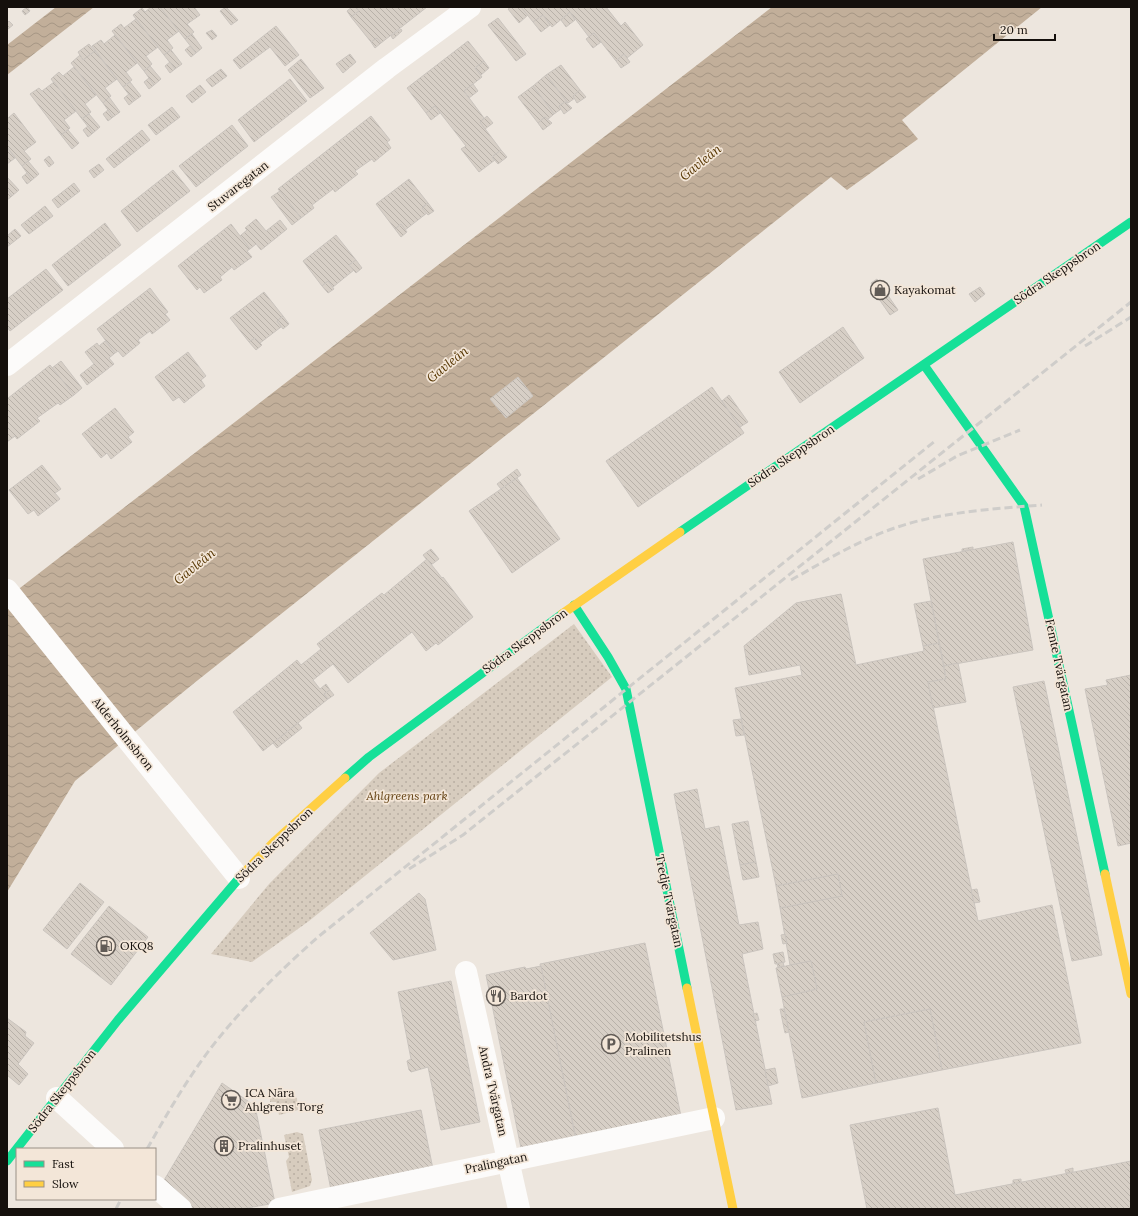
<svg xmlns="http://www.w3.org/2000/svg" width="1138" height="1216" font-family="Lora,serif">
	<defs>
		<pattern id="grass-dots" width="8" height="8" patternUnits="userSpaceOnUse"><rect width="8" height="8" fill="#d7ccbe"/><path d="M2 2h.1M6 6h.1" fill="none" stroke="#b8aea2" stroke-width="1.8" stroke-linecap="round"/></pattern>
		<pattern id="water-waves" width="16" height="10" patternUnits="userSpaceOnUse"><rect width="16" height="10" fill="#c2af9a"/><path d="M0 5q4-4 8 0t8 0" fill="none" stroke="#a69684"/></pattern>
		<pattern id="building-back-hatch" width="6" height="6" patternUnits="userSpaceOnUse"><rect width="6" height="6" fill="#d7cfc6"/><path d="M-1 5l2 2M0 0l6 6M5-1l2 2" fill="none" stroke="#b8b1a9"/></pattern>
	</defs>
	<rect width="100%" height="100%" fill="#ede6de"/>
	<!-- grass -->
	<g fill="url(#grass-dots)">
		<polygon points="574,624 612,677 309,921 252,962 211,954 269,884 379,773"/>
		<polygon points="288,1094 297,1098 298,1110 279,1115 276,1102 270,1102 270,1097"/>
		<polygon points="297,1132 303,1134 312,1180 310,1186 292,1192 286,1161 289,1157 284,1135"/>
	</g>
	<!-- water -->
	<g fill="url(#water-waves)">
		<polygon points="56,7 94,7 7,75 7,45"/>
		<polygon points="772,7 1042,7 902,120 918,139 847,190 831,177 193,684 75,781 7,892 7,598"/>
	</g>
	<!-- building -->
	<g fill="url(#building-back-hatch)" stroke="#cac4be">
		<polygon points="27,7 30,11 25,15 22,11"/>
		<polygon points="151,7 160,7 179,31 167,40 173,48 164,55 133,15 142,8 145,12"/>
		<polygon points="160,7 194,7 200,15 187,24 194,32 185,39"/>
		<polygon points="226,7 238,20 231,25 220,11"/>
		<polygon points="352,7 356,7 359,11 351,17 347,11"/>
		<polygon points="356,7 427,7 381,43 377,38 371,42 351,17 359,11"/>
		<polygon points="511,7 521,7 528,15 519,23 508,9"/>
		<polygon points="521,7 606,7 621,26 625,22 643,45 627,58 624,54 616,61 594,33 589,37 570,12 552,27 543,15 533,22"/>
		<polygon points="570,12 575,20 566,27 561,20"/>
		<polygon points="543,15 550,25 541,32 533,22"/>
		<polygon points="498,18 526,54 516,61 488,25"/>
		<polygon points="136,19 158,47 146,56 152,64 144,71 112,31 121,24 124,28"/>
		<polygon points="9,21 13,25 8,29 7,23"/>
		<polygon points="276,26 299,55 285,66 270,47 240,69 233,60"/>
		<polygon points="401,29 402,31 393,39 391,36"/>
		<polygon points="212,30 217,36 212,40 206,33"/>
		<polygon points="594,33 601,42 593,48 586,39"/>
		<polygon points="192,34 202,48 196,53 185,39"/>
		<polygon points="115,35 137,63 126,72 132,80 123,87 92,46 101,40 104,44"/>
		<polygon points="377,38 381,43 375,48 371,42"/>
		<polygon points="468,41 484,61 475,68 482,77 464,91 484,118 480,122 501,150 492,157 495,160 479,172 461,149 466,146 435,106 426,113 407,88"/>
		<polygon points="89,44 95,51 83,60 78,52"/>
		<polygon points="190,46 196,53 191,57 185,50"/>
		<polygon points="171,50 182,64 175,69 164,55"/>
		<polygon points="95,51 117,79 105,88 111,96 103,103 71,63 80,55 83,60"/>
		<polygon points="350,54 356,62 343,73 336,64"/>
		<polygon points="624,54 630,62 621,68 616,61"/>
		<polygon points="301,59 324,88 310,98 288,70"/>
		<polygon points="484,61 489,68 481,75 475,68"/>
		<polygon points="170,62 175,69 170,73 165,66"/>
		<polygon points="561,65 580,90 573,96 575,98 568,103 546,75"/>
		<polygon points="150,66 161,79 154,85 144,71"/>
		<polygon points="74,67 96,95 85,104 91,112 82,119 51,79 59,72 63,76"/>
		<polygon points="221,69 227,76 212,87 206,80"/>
		<polygon points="546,75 568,103 565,102 559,106 561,109 554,114 533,86"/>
		<polygon points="149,78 154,85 149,89 144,82"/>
		<polygon points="290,79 307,101 254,142 238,120"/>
		<polygon points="54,82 76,111 64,120 70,128 61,135 30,94 39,88 42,91"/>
		<polygon points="130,82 141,96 134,101 123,87"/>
		<polygon points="473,84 478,91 469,98 464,91"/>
		<polygon points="200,85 206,92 192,103 186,96"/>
		<polygon points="533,86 554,114 547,120 545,117 538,123 518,97"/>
		<polygon points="580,90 586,97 577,103 573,96"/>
		<polygon points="129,94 134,101 129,105 124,98"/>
		<polygon points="109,97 120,112 113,117 103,103"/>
		<polygon points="565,102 572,108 564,114 559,106"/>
		<polygon points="435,106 440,113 431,120 426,113"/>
		<polygon points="172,107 180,117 156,135 148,125"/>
		<polygon points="108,110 113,117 108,121 103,114"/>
		<polygon points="14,113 36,142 24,151 31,159 22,166 7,147 7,119"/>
		<polygon points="89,114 100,127 93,133 82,119"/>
		<polygon points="371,116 390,140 387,142 391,148 374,162 372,159 355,171 358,174 335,192 333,189 312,205 314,208 301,218 278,189"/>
		<polygon points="487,116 493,123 485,129 480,122"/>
		<polygon points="545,117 552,123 543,130 538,123"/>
		<polygon points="232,125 248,146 196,187 179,166"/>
		<polygon points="88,126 93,133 88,137 83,130"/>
		<polygon points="68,130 79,143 72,149 61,135"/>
		<polygon points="142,130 150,140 114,168 106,159"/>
		<polygon points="7,147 15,158 7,164"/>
		<polygon points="501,150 507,157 498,164 492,157"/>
		<polygon points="49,156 54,163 49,167 44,160"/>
		<polygon points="28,161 39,174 32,180 22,166"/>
		<polygon points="99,164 104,170 94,178 89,171"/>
		<polygon points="173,170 190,191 137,232 121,211"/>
		<polygon points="27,173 32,180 27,184 22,177"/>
		<polygon points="7,177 19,190 12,196 7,189"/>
		<polygon points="409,179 428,203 422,208 427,213 405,230 401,224 395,229 376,204"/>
		<polygon points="74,183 80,191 58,208 52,200"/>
		<polygon points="7,189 12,196 7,200"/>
		<polygon points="280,191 301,218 292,225 271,197"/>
		<polygon points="428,203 434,211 428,215 422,208"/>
		<polygon points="45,206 53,216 29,234 21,225"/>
		<polygon points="256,219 266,231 280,220 287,229 261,250 256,244 250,249 240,236 247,230 245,228"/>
		<polygon points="105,223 121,245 68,286 52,265"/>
		<polygon points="231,224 250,249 247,251 252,257 234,270 232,267 220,277 222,280 204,293 200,287 197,290 178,266"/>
		<polygon points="401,224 407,232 401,237 395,229"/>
		<polygon points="15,229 21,236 7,247 7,236"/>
		<polygon points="336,235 356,260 349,265 354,270 333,287 328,281 322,286 303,261"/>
		<polygon points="356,260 362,268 356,273 349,265"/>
		<polygon points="46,269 63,290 10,331 7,327 7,299"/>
		<polygon points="877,279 883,287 877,292 871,283"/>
		<polygon points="328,281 334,289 328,293 322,286"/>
		<polygon points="980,287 985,294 975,302 969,294"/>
		<polygon points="150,288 168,312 165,314 170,320 152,334 150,331 138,340 140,343 123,357 118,351 115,353 97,329"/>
		<polygon points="264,292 283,316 277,321 281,327 260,343 255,338 249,342 230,318"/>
		<polygon points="887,294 898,310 890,315 879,299"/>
		<polygon points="283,316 289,324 283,329 277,321"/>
		<polygon points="843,327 864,358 800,403 779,372"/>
		<polygon points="255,338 262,345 256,350 249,342"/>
		<polygon points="105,341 115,353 109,358 114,364 87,385 80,375 94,364 85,352 97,343 99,346"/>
		<polygon points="188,352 206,376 201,380 205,386 184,403 179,397 173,401 155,377"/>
		<polygon points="61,361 82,388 74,395 52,368"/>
		<polygon points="50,365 74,395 60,405 58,403 37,418 40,421 17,439 15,436 7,442 7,399"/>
		<polygon points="518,377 533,396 506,418 490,399"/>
		<polygon points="712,387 744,433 638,507 606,461"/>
		<polygon points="729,395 748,422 740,427 722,401"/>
		<polygon points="115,408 134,432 128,437 132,442 111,459 107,453 101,458 82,434"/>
		<polygon points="42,465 61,489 55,493 60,499 38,516 34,510 28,514 9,490"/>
		<polygon points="517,469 521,475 501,489 497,484"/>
		<polygon points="517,478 560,539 512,573 469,511"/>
		<polygon points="1013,542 1033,650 944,666 923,559"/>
		<polygon points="973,547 973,549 962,551 962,549"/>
		<polygon points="431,549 439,559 431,565 423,555"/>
		<polygon points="427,559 442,578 443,577 473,617 438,645 436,643 426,651 412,632 348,683 333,664 313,680 320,689 326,684 330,690 324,694 328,699 263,751 233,712 297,660 301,665 321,649 317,644 382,593 384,595"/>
		<polygon points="841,594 856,665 924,651 923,646 939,643 946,679 928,682 978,921 1052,905 1081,1043 942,1070 930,1009 864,1022 876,1083 802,1098 782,997 817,989 811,961 790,965 780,908 842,896 838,874 776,886 735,688 802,675 800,665 749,675 744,646 796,603"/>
		<polygon points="931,601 939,643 923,646 914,604"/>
		<polygon points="958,663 966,702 933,708 928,682 946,679 944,666"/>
		<polygon points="1131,675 1131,843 1118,846 1085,689 1108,685 1106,680"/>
		<polygon points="1044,681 1102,955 1072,961 1013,687"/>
		<polygon points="330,690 334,695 328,699 324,694"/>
		<polygon points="741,719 744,735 736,736 733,720"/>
		<polygon points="298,723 302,728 277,748 273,743"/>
		<polygon points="697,789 705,829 719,826 739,925 758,922 763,949 742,954 772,1104 736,1110 674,794"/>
		<polygon points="748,821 756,862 740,865 732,824"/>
		<polygon points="756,862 759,877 743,880 740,865"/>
		<polygon points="838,874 842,896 780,908 776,886"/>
		<polygon points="80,883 104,902 67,949 43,930"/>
		<polygon points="977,889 980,902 974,903 971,890"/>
		<polygon points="419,893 425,899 436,950 393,960 370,933"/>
		<polygon points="109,906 148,937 111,985 71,954"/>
		<polygon points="785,934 787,943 783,944 781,935"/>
		<polygon points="645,943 682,1121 577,1143 540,964"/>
		<polygon points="783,952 785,962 775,964 773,954"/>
		<polygon points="811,961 817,989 782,997 776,968"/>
		<polygon points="783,962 784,966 778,967 777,964"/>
		<polygon points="541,966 576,1141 522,1153 486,975 525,967 526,969"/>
		<polygon points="451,981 480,1122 441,1130 428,1067 411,1072 409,1070 407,1061 411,1059 398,992"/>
		<polygon points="780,1009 784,1009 789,1032 785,1033"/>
		<polygon points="930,1009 942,1070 876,1083 864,1022"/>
		<polygon points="757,1013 759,1020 755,1021 753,1014"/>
		<polygon points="7,1018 26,1032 25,1036 34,1043 18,1064 28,1074 19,1085 7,1075"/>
		<polygon points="775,1068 778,1083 768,1086 765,1070"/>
		<polygon points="222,1083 255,1106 275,1203 242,1209 187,1209 160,1187"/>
		<polygon points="938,1108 955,1195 1131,1161 1131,1209 867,1209 850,1125"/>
		<polygon points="421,1110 433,1169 331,1190 319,1130"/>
		<polygon points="1073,1168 1073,1172 1066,1173 1065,1170"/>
		<polygon points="1021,1179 1021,1182 1013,1184 1013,1180"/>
	</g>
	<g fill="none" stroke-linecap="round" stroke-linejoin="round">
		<!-- street -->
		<g stroke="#fcfbfa" stroke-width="22">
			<polyline points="7,365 387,68 470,7"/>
			<polyline points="7,590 239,878"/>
			<polyline points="466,972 519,1209"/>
			<polyline points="57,1098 113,1149"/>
			<polyline points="155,1186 181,1209"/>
			<polyline points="279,1209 714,1118"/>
		</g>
		<!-- fast -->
		<g stroke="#16e098" stroke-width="9">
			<polyline points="924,365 1024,506 1105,874"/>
			<polyline points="680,532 1131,222"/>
			<polyline points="574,605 608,657 626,689 687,988"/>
			<polyline points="345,778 369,757 562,614"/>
			<polyline points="7,1161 118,1020 241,876"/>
		</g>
		<!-- slow -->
		<g stroke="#ffcf43" stroke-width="9">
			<polyline points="562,614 680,532"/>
			<polyline points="1105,874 1131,994"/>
			<polyline points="241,876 275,841 345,778"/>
			<polyline points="687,988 733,1209"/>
		</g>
		<!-- rail -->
		<g stroke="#cfcdca" stroke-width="3" stroke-dasharray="8 4" stroke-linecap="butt">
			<polyline points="1085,346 1131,317"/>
			<polyline points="918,479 957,456 1020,430"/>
			<path d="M791,580C823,562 854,543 889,530C937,512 992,509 1042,505"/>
			<polyline points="409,869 463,835 1131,302"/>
			<path d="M147,1149C162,1123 176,1098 193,1073C227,1022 272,978 318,937L935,441"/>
			<polyline points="116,1209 121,1199"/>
		</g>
	</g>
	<!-- icons -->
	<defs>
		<g id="shop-ring" transform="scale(1)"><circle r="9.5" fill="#f3e6d8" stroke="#615b56" stroke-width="1.5"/><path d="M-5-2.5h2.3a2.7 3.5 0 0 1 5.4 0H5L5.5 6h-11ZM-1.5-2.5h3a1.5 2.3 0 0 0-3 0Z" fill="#615b56"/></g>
		<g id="fuel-ring" transform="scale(1)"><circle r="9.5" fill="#f3e6d8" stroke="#615b56" stroke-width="1.5"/><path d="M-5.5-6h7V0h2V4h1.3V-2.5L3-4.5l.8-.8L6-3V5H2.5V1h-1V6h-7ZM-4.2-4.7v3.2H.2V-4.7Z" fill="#615b56"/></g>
		<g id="restaurant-ring" transform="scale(1)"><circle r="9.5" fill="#f3e6d8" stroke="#615b56" stroke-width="1.5"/><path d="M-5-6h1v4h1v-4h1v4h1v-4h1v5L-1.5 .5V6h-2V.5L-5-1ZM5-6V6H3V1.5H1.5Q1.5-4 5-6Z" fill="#615b56"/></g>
		<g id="parking-ring" transform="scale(1)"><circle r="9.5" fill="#f3e6d8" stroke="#615b56" stroke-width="1.5"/><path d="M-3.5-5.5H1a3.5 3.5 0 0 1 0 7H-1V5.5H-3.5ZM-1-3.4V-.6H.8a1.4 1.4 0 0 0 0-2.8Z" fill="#615b56"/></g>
		<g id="supermarket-ring" transform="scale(1)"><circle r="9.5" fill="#f3e6d8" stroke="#615b56" stroke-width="1.5"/><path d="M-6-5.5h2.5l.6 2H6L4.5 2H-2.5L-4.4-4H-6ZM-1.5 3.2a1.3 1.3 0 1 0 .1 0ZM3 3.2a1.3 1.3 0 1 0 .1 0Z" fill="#615b56"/></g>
		<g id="building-ring" transform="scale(1)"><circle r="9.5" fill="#f3e6d8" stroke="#615b56" stroke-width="1.5"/><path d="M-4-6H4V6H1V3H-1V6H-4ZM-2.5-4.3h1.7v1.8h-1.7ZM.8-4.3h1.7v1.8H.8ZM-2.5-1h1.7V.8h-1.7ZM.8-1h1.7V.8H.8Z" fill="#615b56"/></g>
	</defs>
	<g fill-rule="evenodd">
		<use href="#shop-ring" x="880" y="290"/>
		<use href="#fuel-ring" x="106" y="946"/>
		<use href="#restaurant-ring" x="496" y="996"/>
		<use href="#parking-ring" x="611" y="1044"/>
		<use href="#supermarket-ring" x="231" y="1100"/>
		<use href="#building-ring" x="224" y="1146"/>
	</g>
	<g text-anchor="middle" stroke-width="3.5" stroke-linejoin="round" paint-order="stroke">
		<!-- street labels -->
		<g font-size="12" fill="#15100c" stroke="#f3e6d8">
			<text transform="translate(238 186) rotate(-38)" y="4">Stuvaregatan</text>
			<text transform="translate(1057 273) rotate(-34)" y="4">Södra Skeppsbron</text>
			<text transform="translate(791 456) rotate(-34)" y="4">Södra Skeppsbron</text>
			<text transform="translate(525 641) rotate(-36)" y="4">Södra Skeppsbron</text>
			<text transform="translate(1059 665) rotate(78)" y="4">Femte Tvärgatan</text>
			<text transform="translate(123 734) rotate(51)" y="4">Alderholmsbron</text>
			<text transform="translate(274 845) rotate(-44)" y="4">Södra Skeppsbron</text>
			<text transform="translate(669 901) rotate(78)" y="4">Tredje Tvärgatan</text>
			<text transform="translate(62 1091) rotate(-52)" y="4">Södra Skeppsbron</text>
			<text transform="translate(493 1091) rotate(77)" y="4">Andra Tvärgatan</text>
			<text transform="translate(496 1163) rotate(-12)" y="4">Pralingatan</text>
		</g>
		<!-- poi labels -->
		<g font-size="12" fill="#15100c" stroke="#f3e6d8" text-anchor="start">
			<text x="894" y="294">Kayakomat</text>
			<text x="120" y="950">OKQ8</text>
			<text x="510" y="1000">Bardot</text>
			<text x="625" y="1041">Mobilitetshus<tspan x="625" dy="14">Pralinen</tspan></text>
			<text x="245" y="1097">ICA Nära<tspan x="245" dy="14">Ahlgrens Torg</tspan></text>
			<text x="238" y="1150">Pralinhuset</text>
		</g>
		<!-- park labels -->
		<g font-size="12" font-style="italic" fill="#634112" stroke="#f3e6d8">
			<text x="407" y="800">Ahlgreens park</text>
		</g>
		<!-- water labels -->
		<g font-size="13" font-style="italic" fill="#573703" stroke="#f3e6d8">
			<text transform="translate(700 162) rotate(-39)" y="5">Gavleån</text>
			<text transform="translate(447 364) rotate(-39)" y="5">Gavleån</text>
			<text transform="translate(194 566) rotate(-39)" y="5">Gavleån</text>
		</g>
	</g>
	<!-- border -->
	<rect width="1138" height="1216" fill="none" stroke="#15100c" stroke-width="16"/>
	<!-- legend -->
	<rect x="16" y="1148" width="140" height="52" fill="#f3e6d8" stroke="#9a9086"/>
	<rect x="24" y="1161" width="20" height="6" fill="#16e098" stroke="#9a9086"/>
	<text x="52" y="1168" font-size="12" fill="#15100c">Fast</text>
	<rect x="24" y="1181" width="20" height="6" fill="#ffcf43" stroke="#9a9086"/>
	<text x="52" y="1188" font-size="12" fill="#15100c">Slow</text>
	<!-- scale -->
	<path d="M994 34v6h61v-6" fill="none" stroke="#15100c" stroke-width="2"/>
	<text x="1000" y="34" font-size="12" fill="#15100c" stroke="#f3e6d8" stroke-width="3" paint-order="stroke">20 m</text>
</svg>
